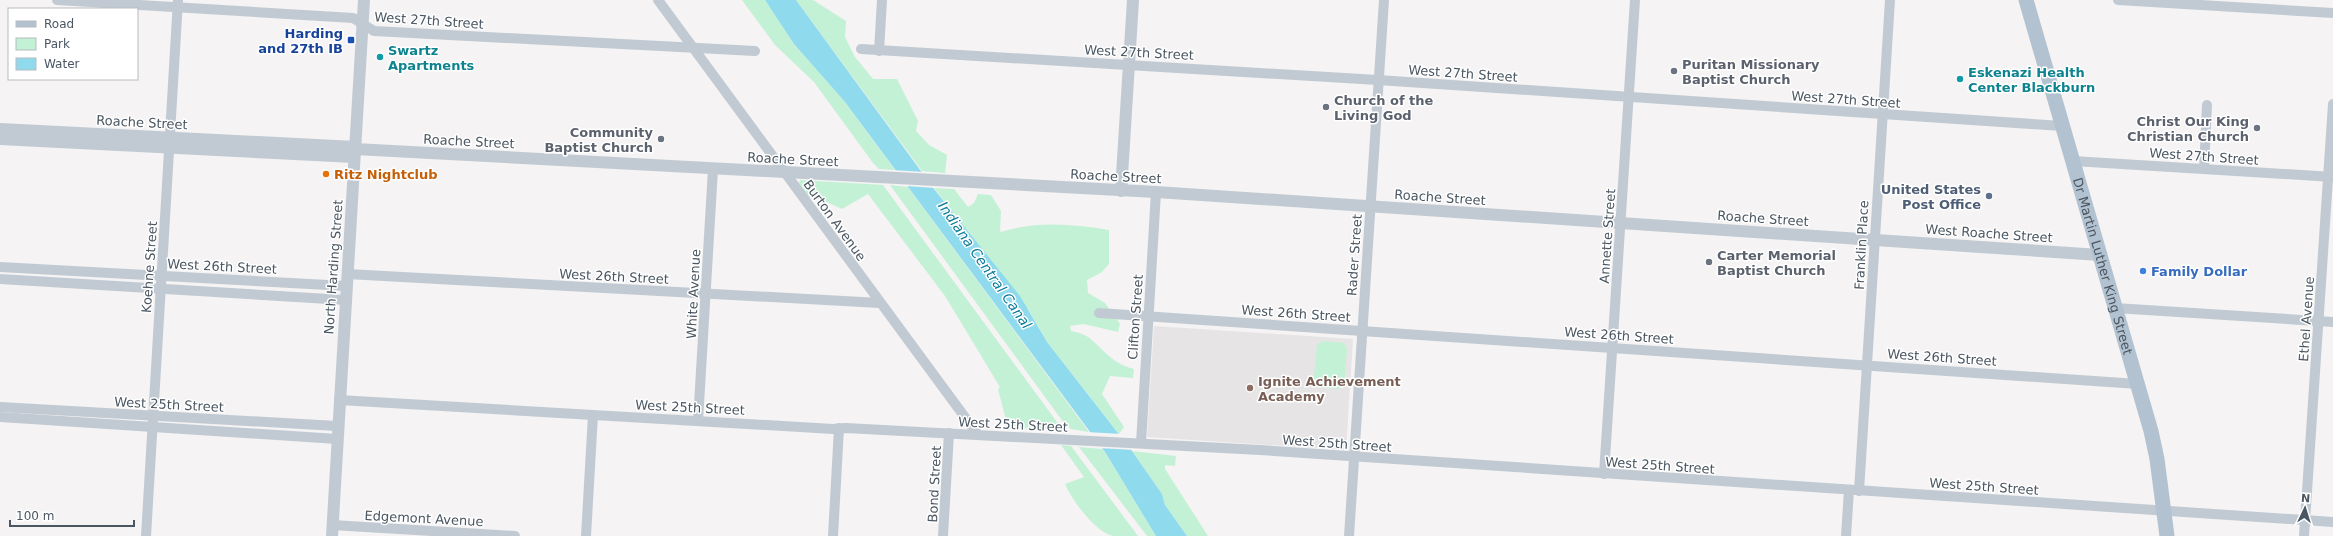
<svg xmlns="http://www.w3.org/2000/svg" width="2333" height="536" font-family="'DejaVu Sans',sans-serif">
	<rect width="100%" height="100%" fill="#f5f3f3"/>
	<!-- education -->
	<polygon fill="#e6e4e5" points="1154,326 1353,339 1346,450 1147,437"/>
	<!-- green -->
	<g fill="#c3f1d5">
		<polygon points="742,0 765,0 794,44 845,102 895,170 879,169 873,163 814,82 775,45"/>
		<polygon points="796,0 813,0 846,21 845,37 855,57 873,79 897,79 918,121 916,131 929,145 947,155 945,173 922,171"/>
		<polygon points="800,180 883,185 1062,429 1008,428 998,389 1000,387 945,296 868,194 842,209 813,196 807,198 799,183"/>
		<polygon points="890,185 908,187 1089,432 1071,429 1064,423"/>
		<path d="M934,188L954,189L968,207L974,203L978,194L991,195L1001,211L1000,232C1037,221 1072,224 1109,230V264L1102,272L1087,280L1088,293L1105,303L1120,324L1118,332L1084,324L1070,326L1071,331C1076,332 1084,334 1088,337C1106,351 1111,363 1134,369L1133,378L1110,376L1102,394L1124,427L1119,434L1047,342L1029,311Z"/>
		<polygon points="1323,341 1344,343 1347,349 1344,386 1339,389 1313,387 1317,345"/>
		<path d="M1061,445L1071,446L1138,536C1130,536 1120,536 1113,536C1095,532 1072,500 1065,484L1084,477Z"/>
		<polygon points="1079,447 1103,449 1156,536 1147,536"/>
		<polygon points="1132,451 1176,456 1175,466 1165,465 1165,469 1208,536 1187,536 1165,505 1162,494"/>
	</g>
	<!-- water -->
	<polygon fill="#90daee" points="765,0 796,0 934,189 1020,296 1047,342 1132,451 1162,494 1165,505 1187,536 1156,536 1105,452 845,102 794,44"/>
	<!-- pier -->
	<g fill="#f5f3f3">
		<polygon points="892,170 924,172 936,188 905,186"/>
		<polygon points="1086,432 1122,434 1134,450 1099,448"/>
	</g>
	<g fill="none" stroke-linecap="round" stroke-linejoin="round">
		<!-- minor -->
		<g stroke="#c1cad2" stroke-width="10">
			<polyline points="57,0 353,18 374,31 755,51"/>
			<polyline points="658,0 978,435"/>
			<polyline points="2118,0 2333,13"/>
			<polyline points="861,49 1378,80 2062,126"/>
			<polyline points="879,51 882,0"/>
			<polyline points="2073,161 2333,177"/>
			<polyline points="2204,169 2207,105"/>
			<polyline points="0,267 346,286"/>
			<polyline points="347,274 880,303"/>
			<polyline points="0,279 345,300"/>
			<polyline points="2115,308 2333,322"/>
			<polyline points="1099,313 2138,384"/>
			<polyline points="339,400 833,429 846,428 1260,450 2333,522"/>
			<polyline points="0,407 337,426"/>
			<polyline points="0,417 337,439"/>
			<polyline points="698,421 713,169"/>
			<polyline points="1141,443 1156,192"/>
			<polyline points="1604,474 1635,0"/>
			<polyline points="1859,491 1890,0"/>
			<polyline points="332,525 515,536"/>
			<polyline points="146,536 178,0"/>
			<polyline points="586,536 593,415"/>
			<polyline points="833,536 839,428"/>
			<polyline points="943,536 949,433"/>
			<polyline points="1349,536 1384,0"/>
			<polyline points="1846,536 1849,490"/>
			<polyline points="2304,536 2333,104"/>
		</g>
		<!-- tertiary -->
		<g stroke="#c1cad2" stroke-width="12">
			<polyline points="0,129 355,147"/>
			<polyline points="0,139 354,157"/>
			<polyline points="355,149 1156,192 2100,255"/>
			<polyline points="1121,191 1133,0"/>
			<polyline points="332,536 364,0"/>
		</g>
		<!-- primary -->
		<path stroke="#b3c2d1" stroke-width="15" id="s1" d="M2026,0L2151,431L2157,459L2167,536"/>
	</g>
	<!-- markers -->
	<rect fill="#1a4fb4" stroke="#fff" stroke-width="1.5" x="347" y="36" width="8" height="8" rx="2"/>
	<g fill="#0f9aa8" stroke="#fff" stroke-width="1.5">
		<circle cx="380" cy="57" r="4"/>
		<circle cx="1960" cy="79" r="4"/>
	</g>
	<g fill="#6b7280" stroke="#fff" stroke-width="1.5">
		<circle cx="1674" cy="71" r="4"/>
		<circle cx="1326" cy="107" r="4"/>
		<circle cx="2257" cy="128" r="4"/>
		<circle cx="661" cy="139" r="4"/>
		<circle cx="1709" cy="262" r="4"/>
	</g>
	<circle fill="#e8710a" stroke="#fff" stroke-width="1.5" cx="326" cy="174" r="4"/>
	<circle fill="#5c6f8a" stroke="#fff" stroke-width="1.5" cx="1989" cy="196" r="4"/>
	<circle fill="#3f7fe0" stroke="#fff" stroke-width="1.5" cx="2143" cy="271" r="4"/>
	<circle fill="#8d6e63" stroke="#fff" stroke-width="1.5" cx="1250" cy="388" r="4"/>
	<g text-anchor="middle" stroke-width="3" stroke-linejoin="round" paint-order="stroke">
		<!-- street labels -->
		<g font-size="13" fill="#4a5661" stroke="#fff">
			<text transform="translate(429 20) rotate(4)" y="5">West 27th Street</text>
			<text transform="translate(1139 52) rotate(3)" y="5">West 27th Street</text>
			<text transform="translate(1463 73) rotate(4)" y="5">West 27th Street</text>
			<text transform="translate(1846 99) rotate(4)" y="5">West 27th Street</text>
			<text transform="translate(142 122) rotate(3)" y="5">Roache Street</text>
			<text transform="translate(469 141) rotate(3)" y="5">Roache Street</text>
			<text transform="translate(2204 156) rotate(4)" y="5">West 27th Street</text>
			<text transform="translate(793 159) rotate(3)" y="5">Roache Street</text>
			<text transform="translate(1116 176) rotate(3)" y="5">Roache Street</text>
			<text transform="translate(1440 197) rotate(4)" y="5">Roache Street</text>
			<text transform="translate(1763 218) rotate(4)" y="5">Roache Street</text>
			<text transform="translate(835 220) rotate(54)" y="5">Burton Avenue</text>
			<text transform="translate(1989 233) rotate(4)" y="5">West Roache Street</text>
			<text transform="translate(1607 236) rotate(-86)" y="5">Annette Street</text>
			<text transform="translate(1861 245) rotate(-87)" y="5">Franklin Place</text>
			<text transform="translate(1354 255) rotate(-86)" y="5">Rader Street</text>
			<text transform="translate(222 266) rotate(3)" y="5">West 26th Street</text>
			<text dy="5" stroke="none"><textPath href="#s1" startOffset="277">Dr Martin Luther King Street</textPath></text>
			<text transform="translate(149 267) rotate(-86)" y="5">Koehne Street</text>
			<text transform="translate(333 267) rotate(-86)" y="5">North Harding Street</text>
			<text transform="translate(614 276) rotate(3)" y="5">West 26th Street</text>
			<text transform="translate(693 294) rotate(-87)" y="5">White Avenue</text>
			<text transform="translate(1296 313) rotate(4)" y="5">West 26th Street</text>
			<text transform="translate(1135 317) rotate(-86)" y="5">Clifton Street</text>
			<text transform="translate(2306 319) rotate(-86)" y="5">Ethel Avenue</text>
			<text transform="translate(1619 335) rotate(4)" y="5">West 26th Street</text>
			<text transform="translate(1942 357) rotate(4)" y="5">West 26th Street</text>
			<text transform="translate(169 404) rotate(3)" y="5">West 25th Street</text>
			<text transform="translate(690 407) rotate(3)" y="5">West 25th Street</text>
			<text transform="translate(1013 424) rotate(3)" y="5">West 25th Street</text>
			<text transform="translate(1337 443) rotate(4)" y="5">West 25th Street</text>
			<text transform="translate(1660 465) rotate(4)" y="5">West 25th Street</text>
			<text transform="translate(934 484) rotate(-87)" y="5">Bond Street</text>
			<text transform="translate(1984 486) rotate(4)" y="5">West 25th Street</text>
			<text transform="translate(424 518) rotate(3)" y="5">Edgemont Avenue</text>
		</g>
		<!-- transit labels -->
		<g font-size="13" font-weight="bold" fill="#164399" stroke="#fff" text-anchor="end">
			<text x="343" y="38">Harding<tspan x="343" dy="15">and 27th IB</tspan></text>
		</g>
		<!-- culture labels -->
		<g font-size="13" font-weight="bold" fill="#0d838f" stroke="#fff" text-anchor="start">
			<text x="388" y="55">Swartz<tspan x="388" dy="15">Apartments</tspan></text>
			<text x="1968" y="77">Eskenazi Health<tspan x="1968" dy="15">Center Blackburn</tspan></text>
		</g>
		<!-- worship labels -->
		<g font-size="13" font-weight="bold" fill="#5b616d" stroke="#fff" text-anchor="start">
			<text x="1682" y="69">Puritan Missionary<tspan x="1682" dy="15">Baptist Church</tspan></text>
			<text x="1334" y="105">Church of the<tspan x="1334" dy="15">Living God</tspan></text>
			<text x="2249" y="126" text-anchor="end">Christ Our King<tspan x="2249" dy="15">Christian Church</tspan></text>
			<text x="653" y="137" text-anchor="end">Community<tspan x="653" dy="15">Baptist Church</tspan></text>
			<text x="1717" y="260">Carter Memorial<tspan x="1717" dy="15">Baptist Church</tspan></text>
		</g>
		<!-- food labels -->
		<g font-size="13" font-weight="bold" fill="#c56008" stroke="#fff" text-anchor="start">
			<text x="334" y="179">Ritz Nightclub</text>
		</g>
		<!-- service labels -->
		<g font-size="13" font-weight="bold" fill="#4e5e75" stroke="#fff" text-anchor="end">
			<text x="1981" y="194">United States<tspan x="1981" dy="15">Post Office</tspan></text>
		</g>
		<!-- shop labels -->
		<g font-size="13" font-weight="bold" fill="#366cbe" stroke="#fff" text-anchor="start">
			<text x="2151" y="276">Family Dollar</text>
		</g>
		<!-- education labels -->
		<g font-size="13" font-weight="bold" fill="#785e54" stroke="#fff" text-anchor="start">
			<text x="1258" y="386">Ignite Achievement<tspan x="1258" dy="15">Academy</tspan></text>
		</g>
		<!-- water labels -->
		<g font-size="14" font-style="italic" fill="#0c7c9b" stroke="#fff">
			<text transform="translate(985 265) rotate(55)" y="5">Indiana Central Canal</text>
		</g>
	</g>
	<!-- legend -->
	<rect x="8" y="8" width="130" height="72" fill="#ffffff" stroke="#b7bbc0"/>
	<rect x="16" y="21" width="20" height="6" fill="#b3c2d1" stroke="#b7bbc0"/>
	<text x="44" y="28" font-size="12" fill="#4a5661">Road</text>
	<rect x="16" y="38" width="20" height="12" fill="#c3f1d5" stroke="#b7bbc0"/>
	<text x="44" y="48" font-size="12" fill="#4a5661">Park</text>
	<rect x="16" y="58" width="20" height="12" fill="#90daee" stroke="#b7bbc0"/>
	<text x="44" y="68" font-size="12" fill="#4a5661">Water</text>
	<!-- north arrow -->
	<g transform="translate(2305 508) rotate(4)" stroke="#ffffff" stroke-width="3" paint-order="stroke">
	<path d="M0-3L7 15L0 10L-7 15Z" fill="#4a5661"/>
	<text y="-6" font-size="11" font-weight="bold" text-anchor="middle" fill="#4a5661">N</text>
	</g>
	<!-- scale -->
	<path d="M10 520v6h124v-6" fill="none" stroke="#4a5661" stroke-width="2"/>
	<text x="16" y="520" font-size="12" fill="#4a5661" stroke="#ffffff" stroke-width="3" paint-order="stroke">100 m</text>
</svg>
